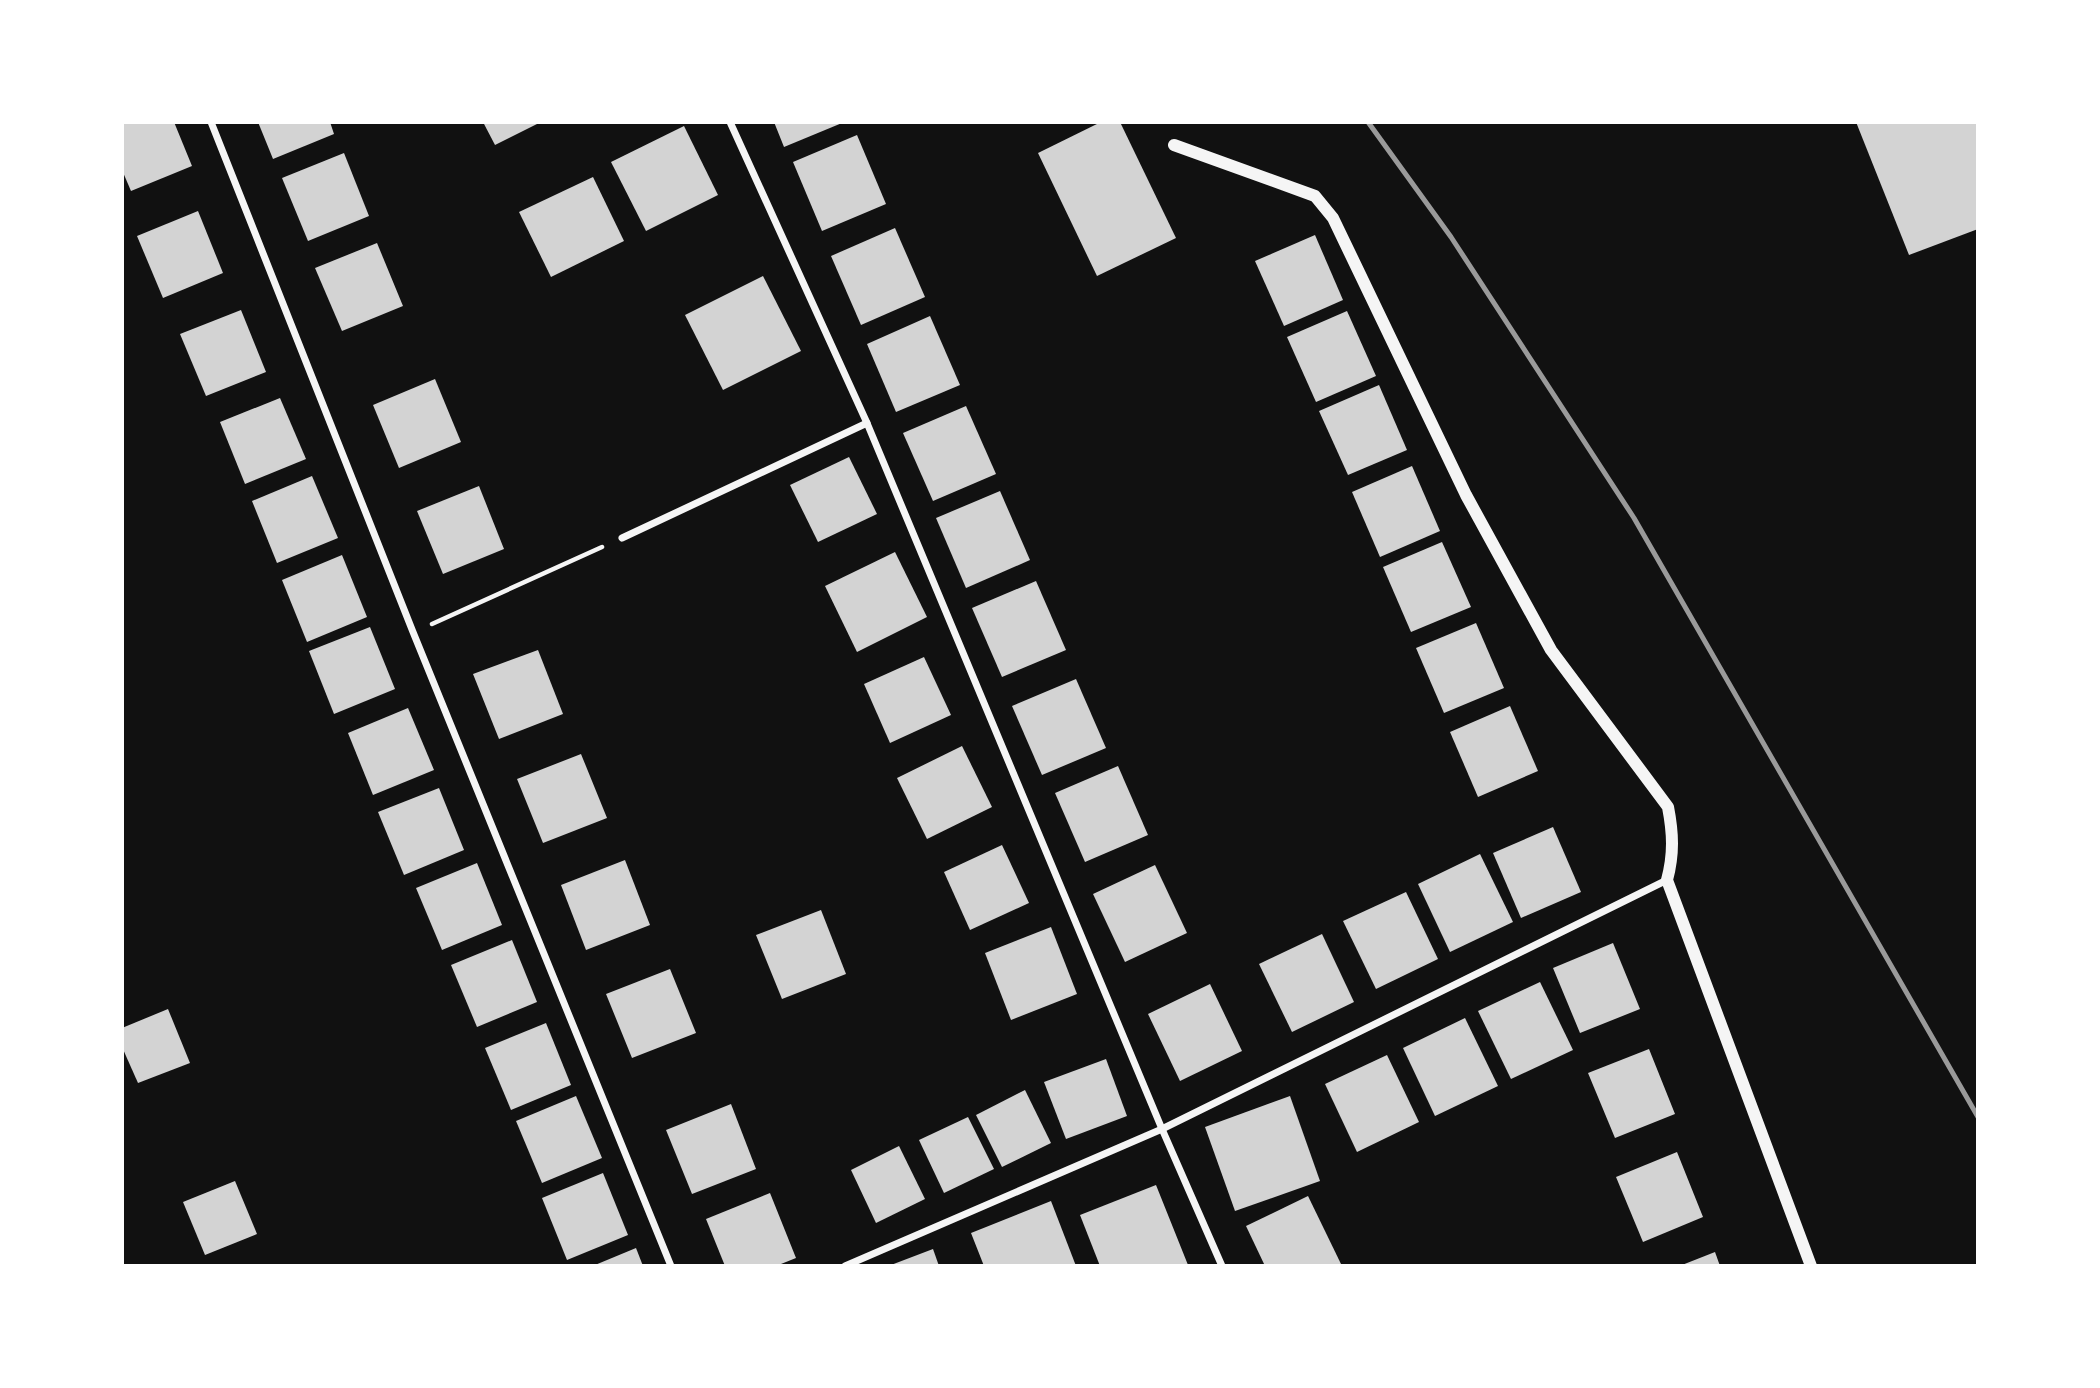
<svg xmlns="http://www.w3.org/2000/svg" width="2100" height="1388" font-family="'Noto Serif',serif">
	<rect width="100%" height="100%" fill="#111"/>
	<!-- building -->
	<g fill="#d3d3d3">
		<polygon points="122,122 174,122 192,166 131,191 122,170"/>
		<polygon points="258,122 330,122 334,134 273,159"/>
		<polygon points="483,122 541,122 495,145"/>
		<polygon points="774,122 842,122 842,123 784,147"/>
		<polygon points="1101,122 1120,122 1176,238 1097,276 1038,153"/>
		<polygon points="1856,122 1978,122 1978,229 1909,255"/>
		<polygon points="684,126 718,195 646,231 611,162"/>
		<polygon points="857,135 886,204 822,231 793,162"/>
		<polygon points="344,153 369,216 308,241 282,178"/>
		<polygon points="593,177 624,241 551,277 519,212"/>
		<polygon points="198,211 223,273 163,298 137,236"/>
		<polygon points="895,228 925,297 861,325 831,256"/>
		<polygon points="1315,235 1343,300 1284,326 1255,261"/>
		<polygon points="377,243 403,306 342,331 315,268"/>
		<polygon points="763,276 801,351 723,390 685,315"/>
		<polygon points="241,310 266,372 206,396 180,334"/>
		<polygon points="1347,311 1376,376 1316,402 1287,337"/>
		<polygon points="930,316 960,385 896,412 867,344"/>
		<polygon points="435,379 461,442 399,468 373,405"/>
		<polygon points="1379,385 1407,450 1348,475 1319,411"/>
		<polygon points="280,398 306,459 245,484 220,422"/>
		<polygon points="966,406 996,474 933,501 903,433"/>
		<polygon points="849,457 877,514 818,542 790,485"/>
		<polygon points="1412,466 1440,531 1380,557 1352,492"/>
		<polygon points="312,476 338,538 277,563 252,501"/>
		<polygon points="479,486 504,549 443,574 417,511"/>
		<polygon points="1000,491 1030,560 966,588 936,518"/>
		<polygon points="1442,542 1471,607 1411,632 1383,567"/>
		<polygon points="895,552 927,617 857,652 825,586"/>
		<polygon points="342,555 367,617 307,642 282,580"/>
		<polygon points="1036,581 1066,650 1002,677 972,608"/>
		<polygon points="1476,623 1504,688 1444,713 1416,648"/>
		<polygon points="370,627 395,689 334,714 309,651"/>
		<polygon points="538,650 563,714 499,739 473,674"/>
		<polygon points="924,657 951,715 890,743 864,684"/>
		<polygon points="1076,679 1106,748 1042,775 1012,706"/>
		<polygon points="1510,706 1538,771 1478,797 1450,732"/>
		<polygon points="408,708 434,770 373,795 348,733"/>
		<polygon points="962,746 992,807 927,839 897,778"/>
		<polygon points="581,754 607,818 543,843 517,779"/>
		<polygon points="1118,766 1148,835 1085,862 1055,793"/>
		<polygon points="439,788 464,850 404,875 378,812"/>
		<polygon points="1553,827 1581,892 1521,918 1493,853"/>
		<polygon points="1002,845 1029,903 970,930 944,872"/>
		<polygon points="1480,854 1513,922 1450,952 1418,884"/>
		<polygon points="625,860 650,925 586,950 561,885"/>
		<polygon points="477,863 502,925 442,950 416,888"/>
		<polygon points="1155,865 1187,933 1125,962 1093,894"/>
		<polygon points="1406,892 1438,959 1376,989 1343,921"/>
		<polygon points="821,910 846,974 782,999 756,935"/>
		<polygon points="1051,927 1077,994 1011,1020 985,953"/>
		<polygon points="1322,934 1354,1002 1292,1032 1259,964"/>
		<polygon points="512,940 537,1002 477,1027 451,965"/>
		<polygon points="1613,943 1640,1009 1580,1033 1553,968"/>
		<polygon points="670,969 696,1033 632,1058 606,994"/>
		<polygon points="1540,982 1573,1050 1511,1079 1478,1011"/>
		<polygon points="1210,984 1242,1051 1180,1081 1148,1014"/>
		<polygon points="168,1009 190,1063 138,1083 122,1047 122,1028"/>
		<polygon points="1465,1018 1498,1086 1435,1116 1403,1048"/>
		<polygon points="546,1023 571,1085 511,1110 485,1048"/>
		<polygon points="1649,1049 1675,1114 1615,1138 1588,1073"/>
		<polygon points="1387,1055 1419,1122 1357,1152 1325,1084"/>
		<polygon points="1106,1059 1127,1116 1066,1139 1044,1082"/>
		<polygon points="1025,1090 1051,1143 1002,1167 976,1115"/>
		<polygon points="576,1096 602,1158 542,1183 516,1121"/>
		<polygon points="1290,1096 1320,1181 1235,1211 1205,1127"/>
		<polygon points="731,1104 756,1169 692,1194 666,1130"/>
		<polygon points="968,1117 994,1169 944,1193 919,1140"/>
		<polygon points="899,1146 925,1199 876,1223 851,1170"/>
		<polygon points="1677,1152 1703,1217 1643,1242 1616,1177"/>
		<polygon points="603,1173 628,1235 567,1260 542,1198"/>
		<polygon points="235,1181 257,1234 205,1255 183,1202"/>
		<polygon points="1156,1185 1188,1265 1100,1266 1080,1215"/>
		<polygon points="770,1193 796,1258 776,1266 725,1266 706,1219"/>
		<polygon points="1308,1196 1341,1264 1265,1266 1246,1226"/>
		<polygon points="1051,1201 1076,1266 984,1266 971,1233"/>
		<polygon points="636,1248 643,1266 595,1266 595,1265"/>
		<polygon points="933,1249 939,1266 891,1266 891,1265"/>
		<polygon points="1715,1252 1720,1266 1682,1266 1682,1265"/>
	</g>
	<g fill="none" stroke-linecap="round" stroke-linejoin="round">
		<!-- path -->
		<polyline stroke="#f5f5f5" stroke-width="4.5" points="432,624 602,547"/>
		<!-- minor -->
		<g stroke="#f5f5f5" stroke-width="7">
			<polyline points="211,122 413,632 671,1266"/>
			<polyline points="730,122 867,423 1162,1129 1222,1266"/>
			<polyline points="622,538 867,423"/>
			<polyline points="845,1266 1162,1129 1667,880"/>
		</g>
		<!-- tertiary -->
		<path stroke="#f5f5f5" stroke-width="12" d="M1174,145L1315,196L1333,218L1466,495L1551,650L1668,807C1673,833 1674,854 1667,880L1811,1266"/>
		<!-- rail -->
		<polyline stroke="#9a9a9a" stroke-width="5" points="1368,122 1451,237 1634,518 1978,1117"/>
	</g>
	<!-- border -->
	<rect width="2100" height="1388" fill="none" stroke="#ffffff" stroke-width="248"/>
</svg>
